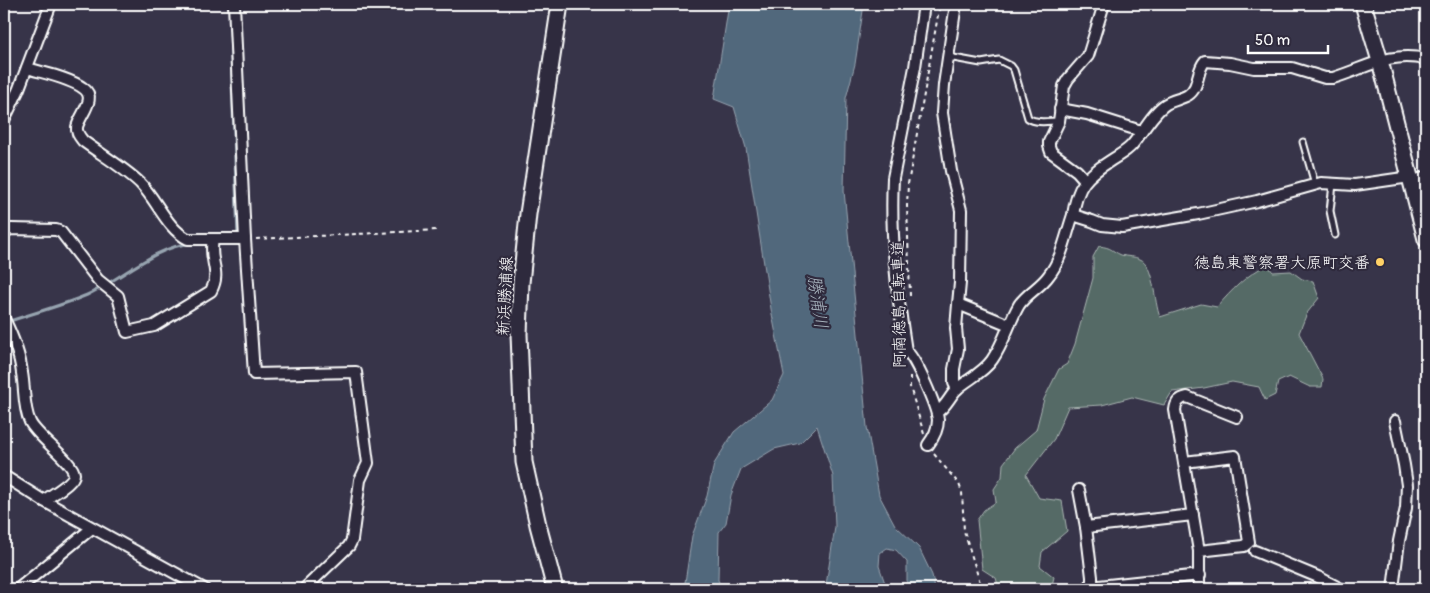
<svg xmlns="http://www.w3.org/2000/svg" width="1430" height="593" font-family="Pangolin,'Klee One',sans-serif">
	<rect width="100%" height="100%" fill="#373449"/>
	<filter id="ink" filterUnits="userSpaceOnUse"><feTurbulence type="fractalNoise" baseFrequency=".02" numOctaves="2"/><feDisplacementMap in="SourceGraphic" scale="10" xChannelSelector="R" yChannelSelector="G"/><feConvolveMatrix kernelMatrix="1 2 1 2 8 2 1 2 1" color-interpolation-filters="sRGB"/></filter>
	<g filter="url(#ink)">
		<!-- green -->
		<path fill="#546b66" stroke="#aab5b2" d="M1099,246C1113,248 1110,250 1121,255C1127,257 1134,256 1140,259C1154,264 1154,303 1160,317L1201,304L1217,307C1232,290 1246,275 1267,265L1273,272L1291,271L1302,279L1313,281L1319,298L1307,313L1299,333L1323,379L1322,387H1310L1289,377L1278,382L1275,395L1265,400L1259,387L1232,382L1204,388L1172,392L1164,405L1132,397L1102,405L1068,407L1054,439L1026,475L1039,498L1062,501L1067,531L1042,552L1040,566L1054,577L1051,589H999L996,578L982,569L977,520L984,510L996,502L994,489L1002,477L1003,464L1015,448L1036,430L1044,399L1059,369L1067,364L1075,344L1093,278V257Z"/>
		<!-- water -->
		<polygon fill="#51687c" stroke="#97a4b0" points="729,4 864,4 855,64 846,98 844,191 867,427 879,495 895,525 919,548 932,575 935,589 907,589 907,562 896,550 887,548 880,553 879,566 887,589 880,589 877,586 870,586 869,589 822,589 826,585 835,527 833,476 817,426 800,443 774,449 741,469 731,495 726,523 719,532 718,580 722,589 684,589 692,536 707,496 714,464 734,432 772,400 784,375 771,309 746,148 734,107 714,99"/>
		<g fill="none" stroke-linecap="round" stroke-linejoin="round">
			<!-- stream -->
			<g stroke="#97a4b0" stroke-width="3">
				<polyline points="229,4 238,238"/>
				<path d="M7,322C33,313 61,306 87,295C116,282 160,244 190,244"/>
			</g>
			<!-- service casing -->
			<g stroke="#fff" stroke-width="9">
				<g id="service">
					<path d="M948,57L981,63L999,60L1011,66L1014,70L1028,118C1037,124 1049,121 1059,121"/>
					<polyline points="1303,142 1315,184"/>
					<polyline points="1333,184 1330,211 1335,235"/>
				</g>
			</g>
			<!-- minor casing -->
			<g stroke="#fff" stroke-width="14">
				<g id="minor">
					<polyline points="234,4 245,239 254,374 356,372 368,463 360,480 352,540 349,546 304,589"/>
					<path d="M924,4L915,67L893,178C890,236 897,294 906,351C915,356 937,408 938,420C938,430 934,437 928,445"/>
					<polyline points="956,4 944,85 942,113 951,171 961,210 960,283 958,304"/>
					<path d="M27,68C43,73 70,78 83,88C98,98 80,114 77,127C76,133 80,137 83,141C102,155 123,167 140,183C157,200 167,229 188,239H245"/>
					<polyline points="1060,109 1087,114 1141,131"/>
					<polyline points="4,120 18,91 51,4"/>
					<polyline points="1085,180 1077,171 1051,152 1049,146 1049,142 1059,121 1064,86 1068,79 1088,56 1104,4"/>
					<polyline points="1411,182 1426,177"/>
					<path d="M1073,215C1077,186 1086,176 1110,161C1117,156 1126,152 1132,145C1143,132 1152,113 1166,104C1173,100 1181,99 1188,95C1200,87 1196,71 1205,61L1230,63L1254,68H1292L1325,78H1333C1367,68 1388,51 1426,59"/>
					<path d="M4,232L11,229L56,230L61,232L98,280L118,296L127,332L154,326L211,291C222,271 208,261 213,240"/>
					<path d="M4,319C12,335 20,355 22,373C25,389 23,407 30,422C37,437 73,461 74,474C74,483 50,495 44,501"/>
					<polyline points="957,389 954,383 954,369 958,349 956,328 958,304 1009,325"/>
					<path d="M937,412C946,407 949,397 957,389C968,379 983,373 992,360C1004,343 1009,322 1019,305C1027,293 1041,287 1049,275C1062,259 1066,235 1073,215L1092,221L1102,225L1122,227L1198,214L1257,201L1321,183L1355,185L1410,177"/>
					<polyline points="1184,462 1235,456 1249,542 1244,546 1199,551 1199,589"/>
					<polyline points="4,476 44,501 204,589"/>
					<polyline points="1079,490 1086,527 1193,515"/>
					<polyline points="1086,527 1092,577 1092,583 1087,589"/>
					<path d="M1199,551L1175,410C1176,402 1179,399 1187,397L1237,417"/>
					<polyline points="1255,551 1318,577 1341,589"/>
					<polyline points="1090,587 1200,575"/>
					<polyline points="18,589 92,528"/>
					<polyline points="1393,589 1399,541 1406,508 1407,485 1404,465 1395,421"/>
				</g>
			</g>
			<!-- secondary casing -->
			<g stroke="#fff" stroke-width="19">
				<g id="secondary">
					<polyline points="1363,4 1380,61 1426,239"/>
					<polyline points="555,589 538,525 524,462 519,334 521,283 528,214 560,4"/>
				</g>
			</g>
			<!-- path -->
			<g stroke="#fff" stroke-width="2" stroke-dasharray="4 4" stroke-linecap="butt">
				<polyline points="256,239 438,230"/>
				<polyline points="910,296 907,206 908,184 940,4"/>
				<polyline points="910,376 910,387 924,434"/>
				<polyline points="934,454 959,484 962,492 964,531 982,589"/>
			</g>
			<!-- service -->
			<use href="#service" stroke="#2f2a3d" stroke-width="5"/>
			<!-- minor -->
			<use href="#minor" stroke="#2f2a3d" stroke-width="10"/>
			<!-- secondary -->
			<use href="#secondary" stroke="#2f2a3d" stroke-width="15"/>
		</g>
	</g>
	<!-- markers -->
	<circle fill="#ffd166" stroke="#2f2a3d" stroke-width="2" cx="1380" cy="262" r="5"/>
	<g text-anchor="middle" stroke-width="4.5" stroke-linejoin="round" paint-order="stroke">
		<!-- poi labels -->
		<g font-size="16" fill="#fff" stroke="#2f2a3d" text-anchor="end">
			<text x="1370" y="268">徳島東警察署大原町交番</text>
		</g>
		<!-- street labels -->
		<g font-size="16" fill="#fff" stroke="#2f2a3d">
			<text transform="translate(504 296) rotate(-87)" y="6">新浜勝浦線</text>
			<text transform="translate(898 304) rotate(-91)" y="6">阿南徳島自転車道</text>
		</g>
		<!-- water labels -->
		<g font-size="18" font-style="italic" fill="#a8b4be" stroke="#2f2a3d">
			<text transform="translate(818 302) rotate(82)" y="6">勝浦川</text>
		</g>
	</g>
	<!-- margin -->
	<rect width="1430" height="593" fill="none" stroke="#2f2a3d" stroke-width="20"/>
	<rect x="10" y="10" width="1410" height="573" fill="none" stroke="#fff" stroke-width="2" filter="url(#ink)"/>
	<!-- scale -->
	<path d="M1248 45v8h80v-8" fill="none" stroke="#ffffff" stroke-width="2.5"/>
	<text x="1255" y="45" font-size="15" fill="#ffffff" stroke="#2f2a3d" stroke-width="4" paint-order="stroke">50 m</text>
</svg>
